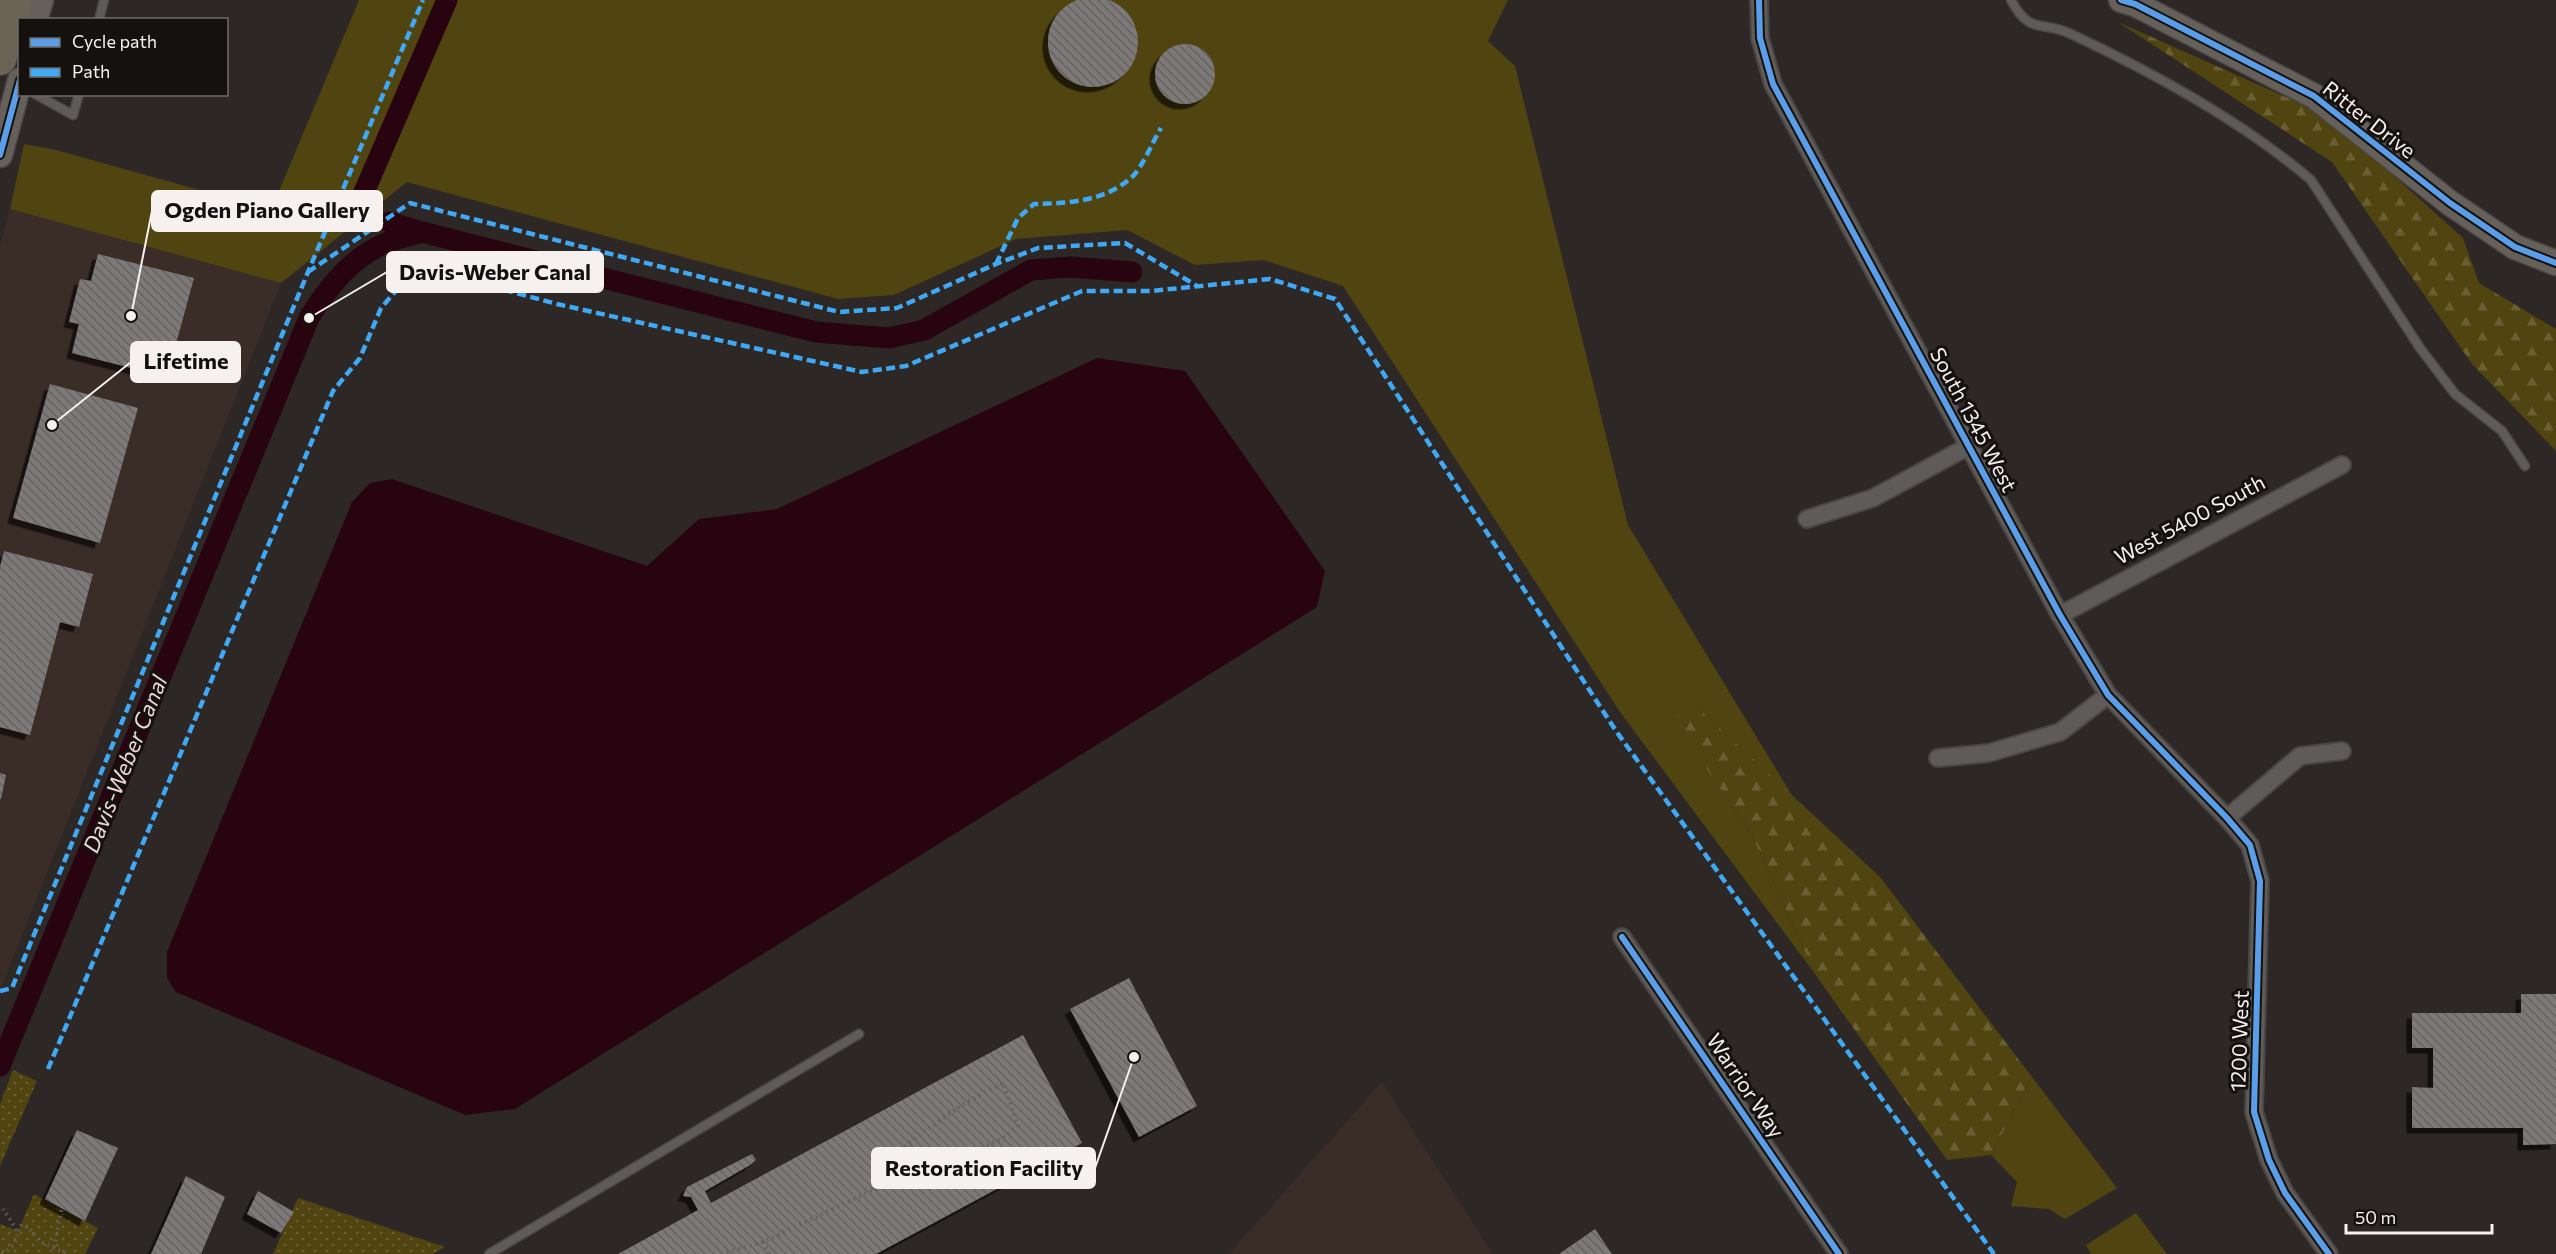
<svg xmlns="http://www.w3.org/2000/svg" width="2556" height="1254" font-family="Commissioner,sans-serif">
	<defs>
		<pattern id="forest-firs" width="22" height="20" patternUnits="userSpaceOnUse" patternTransform="scale(1.5)"><rect width="22" height="20" fill="#504410"/><path d="M5 1l3.5 6h-7zM16 11l3.5 6h-7z" fill="#6a5f33"/></pattern>
		<pattern id="park-dots" width="8" height="8" patternUnits="userSpaceOnUse" patternTransform="scale(1.5)"><rect width="8" height="8" fill="#504410"/><path d="M2 2h.1M6 6h.1" fill="none" stroke="#6a5f33" stroke-width="1.8" stroke-linecap="round"/></pattern>
		<pattern id="building-back-hatch" width="6" height="6" patternUnits="userSpaceOnUse" patternTransform="scale(1.5)"><rect width="6" height="6" fill="#7d7978"/><path d="M-1 5l2 2M0 0l6 6M5-1l2 2" fill="none" stroke="#666362"/></pattern>
		<filter id="shadow"><feDropShadow dx="-5.5" dy="5.5" stdDeviation="0" flood-color="#0009"/></filter>
	</defs>
	<rect width="100%" height="100%" fill="#2d2826"/>
	<!-- built -->
	<g fill="#3a2c26">
		<polygon points="10,209 281,283 0,991 0,246"/>
		<polygon points="1382,1082 1493,1254 1229,1254"/>
	</g>
	<!-- grass -->
	<g fill="#504410">
		<polygon points="359,0 1508,0 1488,41 1515,66 1628,525 1793,797 1697,707 1673,719 1752,835 1815,974 1620,712 1343,286 1264,260 1195,265 1127,230 1016,239 894,295 838,299 407,182 281,283 10,209 24,144 56,150 271,210"/>
		<polygon points="2032,1077 2117,1188 2065,1219 2049,1209 2011,1206 2017,1182 1991,1155"/>
		<polygon points="2136,1213 2167,1254 2091,1254 2086,1245"/>
	</g>
	<!-- forest -->
	<g fill="url(#forest-firs)">
		<polygon points="2118,22 2326,115 2463,238 2479,283 2556,329 2556,451 2472,364 2332,162"/>
		<polygon points="1697,707 1880,877 2032,1077 1991,1155 1947,1160 1815,974 1752,835 1672,718"/>
	</g>
	<!-- park -->
	<g fill="url(#park-dots)">
		<polygon points="13,1070 37,1081 0,1166 0,1104"/>
		<polygon points="34,1194 98,1228 85,1254 0,1254 0,1224 18,1231"/>
		<polygon points="298,1198 445,1247 433,1254 273,1254"/>
	</g>
	<!-- water -->
	<polygon fill="#280411" points="1097,358 1185,371 1325,571 1317,607 515,1109 465,1115 176,992 167,978 167,952 352,502 370,483 392,479 647,566 699,519 777,509"/>
	<g fill="none" stroke-linecap="round" stroke-linejoin="round">
		<!-- canal -->
		<g stroke="#280411" stroke-width="21">
			<polyline points="355,213 447,0"/>
			<polyline points="389,222 422,232"/>
			<path d="M0,1066L309,318C328,287 351,258 386,243C397,238 410,236 422,232L816,332L889,338L924,330L1031,270L1071,267L1132,272"/>
		</g>
	</g>
	<!-- building -->
	<g fill="url(#building-back-hatch)" filter="url(#shadow)">
		<circle cx="1093" cy="42" r="45"/>
		<circle cx="1185" cy="74" r="30"/>
		<polygon points="98,254 194,278 167,377 72,353 79,324 69,322 80,279 91,281"/>
		<polygon points="50,384 138,408 100,543 13,518"/>
		<polygon points="4,551 93,574 79,627 60,622 30,735 0,727 0,567"/>
		<polygon points="0,773 6,775 1,799 0,799"/>
		<polygon points="1129,978 1197,1106 1139,1137 1070,1009"/>
		<polygon points="2521,994 2556,994 2556,1144 2523,1145 2523,1128 2412,1128 2412,1087 2433,1088 2433,1048 2412,1048 2412,1013 2521,1013"/>
		<polygon points="1023,1035 1082,1143 876,1254 618,1254 698,1210 691,1197 683,1196 687,1187 752,1154 756,1160 750,1165 705,1191 711,1203"/>
		<polygon points="77,1130 118,1148 85,1221 45,1199"/>
		<polygon points="186,1176 225,1197 201,1254 151,1254"/>
		<polygon points="258,1191 294,1212 281,1233 247,1214"/>
		<polygon points="1595,1229 1612,1254 1559,1254"/>
	</g>
	<g fill="none" stroke-linecap="round" stroke-linejoin="round">
		<!-- lane casing -->
		<g stroke="#4a4644" stroke-width="11">
			<g id="lane">
				<path d="M2011,0C2030,36 2042,20 2071,34C2152,72 2243,122 2311,180L2420,348L2455,394L2502,431L2525,466"/>
				<polyline points="99,20 104,0"/>
				<polyline points="35,94 73,115 79,94"/>
				<polyline points="489,1254 859,1034"/>
			</g>
		</g>
		<!-- street casing -->
		<g stroke="#4a4644" stroke-width="20">
			<g id="street">
				<polyline points="1759,0 1760,38 1773,84 2060,615 2108,695 2227,818 2250,845 2260,881 2254,1112 2269,1160 2285,1193 2329,1254"/>
				<polyline points="1807,519 1873,498 1969,446"/>
				<polyline points="2060,615 2342,465"/>
				<polyline points="1938,758 1989,753 2060,732 2108,695"/>
				<polyline points="2227,818 2300,756 2342,751"/>
				<polyline points="1622,937 1839,1254"/>
			</g>
		</g>
		<!-- secondary casing -->
		<g stroke="#4a4644" stroke-width="27">
			<g id="secondary">
				<polyline points="2121,0 2135,4 2314,96 2450,203 2515,247 2556,263"/>
				<polyline points="35,20 41,0"/>
				<polyline points="0,155 20,80"/>
			</g>
		</g>
		<!-- highway casing -->
		<g stroke="#4a4644" stroke-width="34">
			<polyline id="highway" points="0,59 16,0"/>
		</g>
		<!-- path -->
		<g stroke="#63605f" stroke-width="4" stroke-dasharray="1.5 4.5" stroke-linecap="butt">
			<polyline points="18,1231 22,1224 29,1228 39,1241 67,1254"/>
			<polyline points="763,1242 769,1254"/>
			<polyline points="54,1247 62,1207"/>
			<path d="M2,1254C27,1238 16,1229 3,1209"/>
			<polyline points="721,1254 763,1242 871,1191 949,1164 1005,1137 1018,1126 1003,1083 965,1103 907,1144 871,1191"/>
		</g>
		<!-- lane -->
		<use href="#lane" stroke="#5e5b59" stroke-width="8"/>
		<!-- street -->
		<use href="#street" stroke="#5e5b59" stroke-width="16"/>
		<!-- secondary -->
		<use href="#secondary" stroke="#66605b" stroke-width="24"/>
		<!-- highway -->
		<use href="#highway" stroke="#6c6256" stroke-width="32"/>
		<!-- quiet -->
		<g stroke="#3fa9f5" stroke-width="4.5" stroke-dasharray="9 4.5" stroke-linecap="butt">
			<path d="M996,264L1018,218L1034,204C1069,203 1104,202 1132,177C1142,168 1153,141 1161,128"/>
			<polyline points="308,272 410,203 839,312 897,308 996,264 1038,248 1125,243 1197,286"/>
			<polyline points="0,991 12,988 308,272 423,0"/>
			<polyline points="48,1069 333,391 360,358 381,308 406,279 438,272 557,304 862,372 906,366 1082,291 1151,291 1270,279 1335,299 1616,731 1994,1254"/>
		</g>
		<!-- cycleway casing -->
		<g stroke="#15110f" stroke-width="10">
			<g id="cycleway">
				<polyline points="1759,0 1760,38 1773,84 2060,615 2108,695 2227,818 2250,845 2260,881 2254,1112 2269,1160 2285,1193 2329,1254"/>
				<polyline points="2121,0 2135,4 2314,96 2450,203 2515,247 2556,263"/>
				<polyline points="0,155 20,80"/>
				<polyline points="1622,937 1839,1254"/>
			</g>
		</g>
		<!-- cycleway -->
		<use href="#cycleway" stroke="#5a9eea" stroke-width="6"/>
	</g>
	<g text-anchor="middle" stroke-width="6" stroke-linejoin="round" paint-order="stroke">
		<!-- street labels -->
		<g font-size="21" fill="#f6f1ee" stroke="#15110f">
			<text transform="translate(2369 120) rotate(38)" y="7">Ritter Drive</text>
			<text transform="translate(1973 420) rotate(62)" y="7">South 1345 West</text>
			<text transform="translate(2190 520) rotate(-28)" y="7">West 5400 South</text>
			<text transform="translate(2240 1041) rotate(-88)" y="7">1200 West</text>
			<text transform="translate(1745 1086) rotate(56)" y="7">Warrior Way</text>
		</g>
		<!-- water labels -->
		<g font-size="22" font-style="italic" fill="#f0d6dc" stroke="#15110f">
			<text transform="translate(125 764) rotate(-68)" y="8">Davis-Weber Canal</text>
		</g>
	</g>
	<!-- callouts -->
	<path fill="none" stroke="#f6f1ee" stroke-width="2" d="M131 316L152 211M309 318L387 272M52 425L131 362M1134 1057L1095 1168"/>
	<g fill="#f6f1ee" stroke="#15110f" stroke-width="2">
		<circle cx="131" cy="316" r="6"/>
		<circle cx="309" cy="318" r="6"/>
		<circle cx="52" cy="425" r="6"/>
		<circle cx="1134" cy="1057" r="6"/>
	</g>
	<g fill="#f6f1ee" stroke="#f6f1ee" stroke-width="2">
		<rect x="152" y="191" width="230" height="40" rx="6"/>
		<rect x="387" y="252" width="216" height="40" rx="6"/>
		<rect x="131" y="342" width="109" height="40" rx="6"/>
		<rect x="872" y="1148" width="223" height="40" rx="6"/>
	</g>
	<g font-size="22" text-anchor="middle" font-weight="bold" fill="#111">
		<text x="267" y="218">Ogden Piano Gallery</text>
		<text x="495" y="280">Davis-Weber Canal</text>
		<text x="186" y="369">Lifetime</text>
		<text x="984" y="1176">Restoration Facility</text>
	</g>
	<!-- legend -->
	<rect x="18" y="18" width="210" height="78" fill="#15110f" stroke="#6f6b68" stroke-width="1.5"/>
	<rect x="30" y="38" width="30" height="9" fill="#5a9eea" stroke="#6f6b68" stroke-width="1.5"/>
	<text x="72" y="48" font-size="18" fill="#f6f1ee">Cycle path</text>
	<rect x="30" y="68" width="30" height="9" fill="#3fa9f5" stroke="#6f6b68" stroke-width="1.5"/>
	<text x="72" y="78" font-size="18" fill="#f6f1ee">Path</text>
	<!-- scale -->
	<path d="M2346 1224v9h146v-9" fill="none" stroke="#f6f1ee" stroke-width="3"/>
	<text x="2355" y="1224" font-size="18" fill="#f6f1ee" stroke="#15110f" stroke-width="4.5" paint-order="stroke">50 m</text>
</svg>
